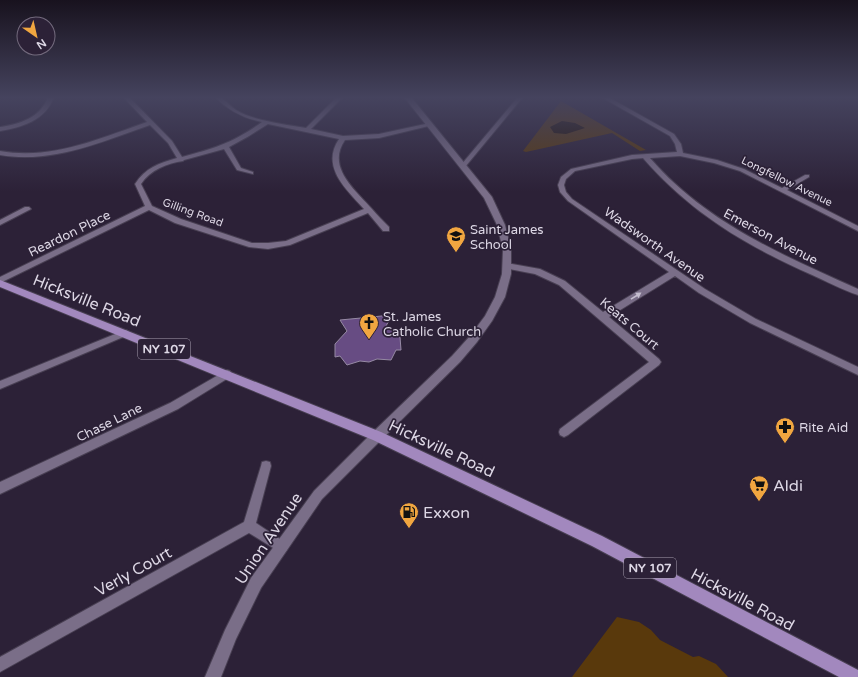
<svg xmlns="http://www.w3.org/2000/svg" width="858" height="677" font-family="'Varela Round',sans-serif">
	<rect width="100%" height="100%" fill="#2c2137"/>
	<!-- green -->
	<g fill="#59390c">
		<polygon points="561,101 646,150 640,151 612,133 526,152 523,151"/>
		<polygon points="617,617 639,622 651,630 660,640 693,657 699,656 716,664 728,677 572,677"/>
	</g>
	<!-- water -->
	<polygon fill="#1d0f01" points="562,121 575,123 585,128 566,134 554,133 550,127"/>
	<!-- building -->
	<polygon fill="#674c83" stroke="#968aa4" points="392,315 386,326 400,337 401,350 396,350 391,360 377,359 369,362 360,361 347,365 340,356 335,357 335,344 347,331 340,320"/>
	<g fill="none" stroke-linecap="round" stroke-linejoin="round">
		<!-- minor casing -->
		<g stroke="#483f52" stroke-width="2">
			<g id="minor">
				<path d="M48,97H54C45,121 22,127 0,131V127C20,124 40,118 48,97Z"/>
				<path d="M123,97H129L172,141L182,157C215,148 233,143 262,122C243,118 229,111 215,97C225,97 227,104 236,110C254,121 284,124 306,128L337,97H343L311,129L343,136L379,134L430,123L433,125L379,138L345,140C326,167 355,190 372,209C377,215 383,221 389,227V231H383L368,213L290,245L268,249L249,247L175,223L149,210L0,283V277L145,206L135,184C145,168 159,163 177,158L168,143L150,125C101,142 52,164 0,155V151C52,160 98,139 147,122ZM268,124L339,139C320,167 347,190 364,209L286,241L268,243H252L181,219L152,206L141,184C150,170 168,163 183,161L184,160L224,149L237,170L253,174V172L241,168L229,147L249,136Z"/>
				<polygon points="518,97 523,97 465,167 461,167 461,165"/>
				<path d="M601,97H608L674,134L681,144L683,153L717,160L744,169L782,188L805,175H809V177L787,190L858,226V231L740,171L714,163L680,156L650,158C705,222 782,255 858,289V295C842,290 826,281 810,274C745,245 691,213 643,158L632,159L575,171L566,179L564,185L566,192L572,199L705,289L756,319L858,367V375L750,323L699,293L675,276L609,317L659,359L661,362L659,365L568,435L564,437L560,435L559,432L560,429L649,362L559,285L535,274L504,268L503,266L504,264L507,263L540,269L565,281L603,312L669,272L568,201L560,192L558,185L561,177L571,169L632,155L677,152L675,144L670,136Z"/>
				<polygon points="25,207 29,207 31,209 0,225 0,220"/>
				<polygon points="125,330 128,331 129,333 128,335 0,389 0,381"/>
				<polygon points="227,370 230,371 232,374 230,377 178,409 0,494 0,482 170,403"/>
				<polygon points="266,461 270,462 271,466 256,523 286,543 288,547 286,551 282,553 278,551 249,533 0,672 0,657 244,522 261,466 262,462"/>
			</g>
		</g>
		<!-- tertiary casing -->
		<g stroke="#483f52" stroke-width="2">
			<polygon id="tertiary" points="377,431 381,432 383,436 381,440 322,499 261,588 236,639 221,677 205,677 225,630 251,578 314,491 373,432"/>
		</g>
		<!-- secondary casing -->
		<g stroke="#483f52" stroke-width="2">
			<polygon id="secondary" points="404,97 411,97 492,197 505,225 511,250 511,274 505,297 492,321 477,342 460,362 381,440 377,441 373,440 371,436 373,432 452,356 470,336 485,316 495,297 502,274 503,250 497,225 484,198"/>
		</g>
		<!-- primary casing -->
		<g stroke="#483f52" stroke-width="2">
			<polygon id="primary" points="0,280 381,432 602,536 858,670 858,677 839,677 592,546 373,440 0,287"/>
		</g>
		<!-- minor -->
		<use href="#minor" fill="#7a6e88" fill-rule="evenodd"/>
		<!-- tertiary -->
		<use href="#tertiary" fill="#7a6e88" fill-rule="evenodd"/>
		<!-- secondary -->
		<use href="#secondary" fill="#7a6e88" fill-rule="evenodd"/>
		<!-- primary -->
		<use href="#primary" fill="#a288be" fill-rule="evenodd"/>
	</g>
	<!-- one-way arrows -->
	<defs><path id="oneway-solid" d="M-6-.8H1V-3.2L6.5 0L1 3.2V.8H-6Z"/></defs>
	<use fill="#c4bdce" href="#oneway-solid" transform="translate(636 296) rotate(-32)"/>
	<!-- sky -->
	<linearGradient id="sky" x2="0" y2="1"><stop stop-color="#18121e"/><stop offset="0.51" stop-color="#45435e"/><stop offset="1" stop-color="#45435e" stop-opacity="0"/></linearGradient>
	<rect width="858" height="192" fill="url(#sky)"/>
	<!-- icons -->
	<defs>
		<g id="school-pin" transform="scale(1)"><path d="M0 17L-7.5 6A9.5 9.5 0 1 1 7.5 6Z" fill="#f1a640" stroke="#2c2137"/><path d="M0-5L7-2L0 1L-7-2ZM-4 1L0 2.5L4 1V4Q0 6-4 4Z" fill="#111"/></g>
		<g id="church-pin" transform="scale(1)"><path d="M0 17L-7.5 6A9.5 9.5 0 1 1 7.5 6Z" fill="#f1a640" stroke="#2c2137"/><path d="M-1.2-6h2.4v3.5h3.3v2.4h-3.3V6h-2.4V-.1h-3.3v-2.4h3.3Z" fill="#111"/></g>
		<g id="pharmacy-pin" transform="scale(1)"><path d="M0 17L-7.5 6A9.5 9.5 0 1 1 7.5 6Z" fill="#f1a640" stroke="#2c2137"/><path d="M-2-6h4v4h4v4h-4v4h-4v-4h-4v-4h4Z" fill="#111"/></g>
		<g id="supermarket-pin" transform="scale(1)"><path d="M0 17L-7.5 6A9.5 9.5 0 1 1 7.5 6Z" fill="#f1a640" stroke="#2c2137"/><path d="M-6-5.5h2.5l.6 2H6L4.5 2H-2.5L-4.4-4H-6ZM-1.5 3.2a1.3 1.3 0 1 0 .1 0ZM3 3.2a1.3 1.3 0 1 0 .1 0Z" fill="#111"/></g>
		<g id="fuel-pin" transform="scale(1)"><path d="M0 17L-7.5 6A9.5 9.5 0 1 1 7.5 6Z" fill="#f1a640" stroke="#2c2137"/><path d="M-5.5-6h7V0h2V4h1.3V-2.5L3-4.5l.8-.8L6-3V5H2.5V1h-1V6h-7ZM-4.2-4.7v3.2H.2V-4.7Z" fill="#111"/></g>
	</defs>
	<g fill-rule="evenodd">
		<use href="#school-pin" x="456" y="236"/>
		<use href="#church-pin" x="369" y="323"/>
		<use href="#pharmacy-pin" x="785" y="427"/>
		<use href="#supermarket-pin" x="759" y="485"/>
		<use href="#fuel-pin" x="409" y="512"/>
	</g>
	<g text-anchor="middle" stroke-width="3.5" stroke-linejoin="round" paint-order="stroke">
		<!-- far-street labels -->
		<g font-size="11" fill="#ddd7e5" stroke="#2c2137">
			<text transform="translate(787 181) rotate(26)" y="4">Longfellow Avenue</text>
			<text transform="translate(193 212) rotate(20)" y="4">Gilling Road</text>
		</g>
		<!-- shield labels -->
		<g fill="#2c2137" stroke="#a8a0b1" stroke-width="1">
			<rect x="138" y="339" width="52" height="20" rx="3"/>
			<rect x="624" y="558" width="52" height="20" rx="3"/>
		</g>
		<g font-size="12" font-weight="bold" fill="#ddd7e5">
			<text x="164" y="353">NY 107</text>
			<text x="650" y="572">NY 107</text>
		</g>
		<!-- poi labels -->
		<g font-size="13" fill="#ddd7e5" stroke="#2c2137" text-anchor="start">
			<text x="470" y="234">Saint James<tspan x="470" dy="15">School</tspan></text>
			<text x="383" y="321">St. James<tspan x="383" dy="15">Catholic Church</tspan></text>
			<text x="799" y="432">Rite Aid</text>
		</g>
		<!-- street labels -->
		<g font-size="13" fill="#ddd7e5" stroke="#2c2137">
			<text transform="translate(69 233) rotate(-26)" y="5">Reardon Place</text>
			<text transform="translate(771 236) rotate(28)" y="5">Emerson Avenue</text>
			<text transform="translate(655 244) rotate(35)" y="5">Wadsworth Avenue</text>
			<text transform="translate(630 323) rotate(40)" y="5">Keats Court</text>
			<text transform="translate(109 422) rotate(-26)" y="5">Chase Lane</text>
		</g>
		<!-- near-street labels -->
		<g font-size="16" fill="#ddd7e5" stroke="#2c2137">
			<text transform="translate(87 300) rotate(22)" y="6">Hicksville Road</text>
			<text transform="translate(442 448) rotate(25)" y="6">Hicksville Road</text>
			<text transform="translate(268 538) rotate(-56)" y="6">Union Avenue</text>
			<text transform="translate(133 571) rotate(-29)" y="6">Verly Court</text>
			<text transform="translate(743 599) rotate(28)" y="6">Hicksville Road</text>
		</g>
		<!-- near-poi labels -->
		<g font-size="16" fill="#ddd7e5" stroke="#2c2137" text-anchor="start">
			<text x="773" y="491">Aldi</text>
			<text x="423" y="518">Exxon</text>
		</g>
	</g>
	<!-- north arrow -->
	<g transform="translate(36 36) rotate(146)"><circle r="19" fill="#2c2137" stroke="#736a7d"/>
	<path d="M0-3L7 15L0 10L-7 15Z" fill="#f1a640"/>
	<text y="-6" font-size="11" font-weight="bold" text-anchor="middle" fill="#ddd7e5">N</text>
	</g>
</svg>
